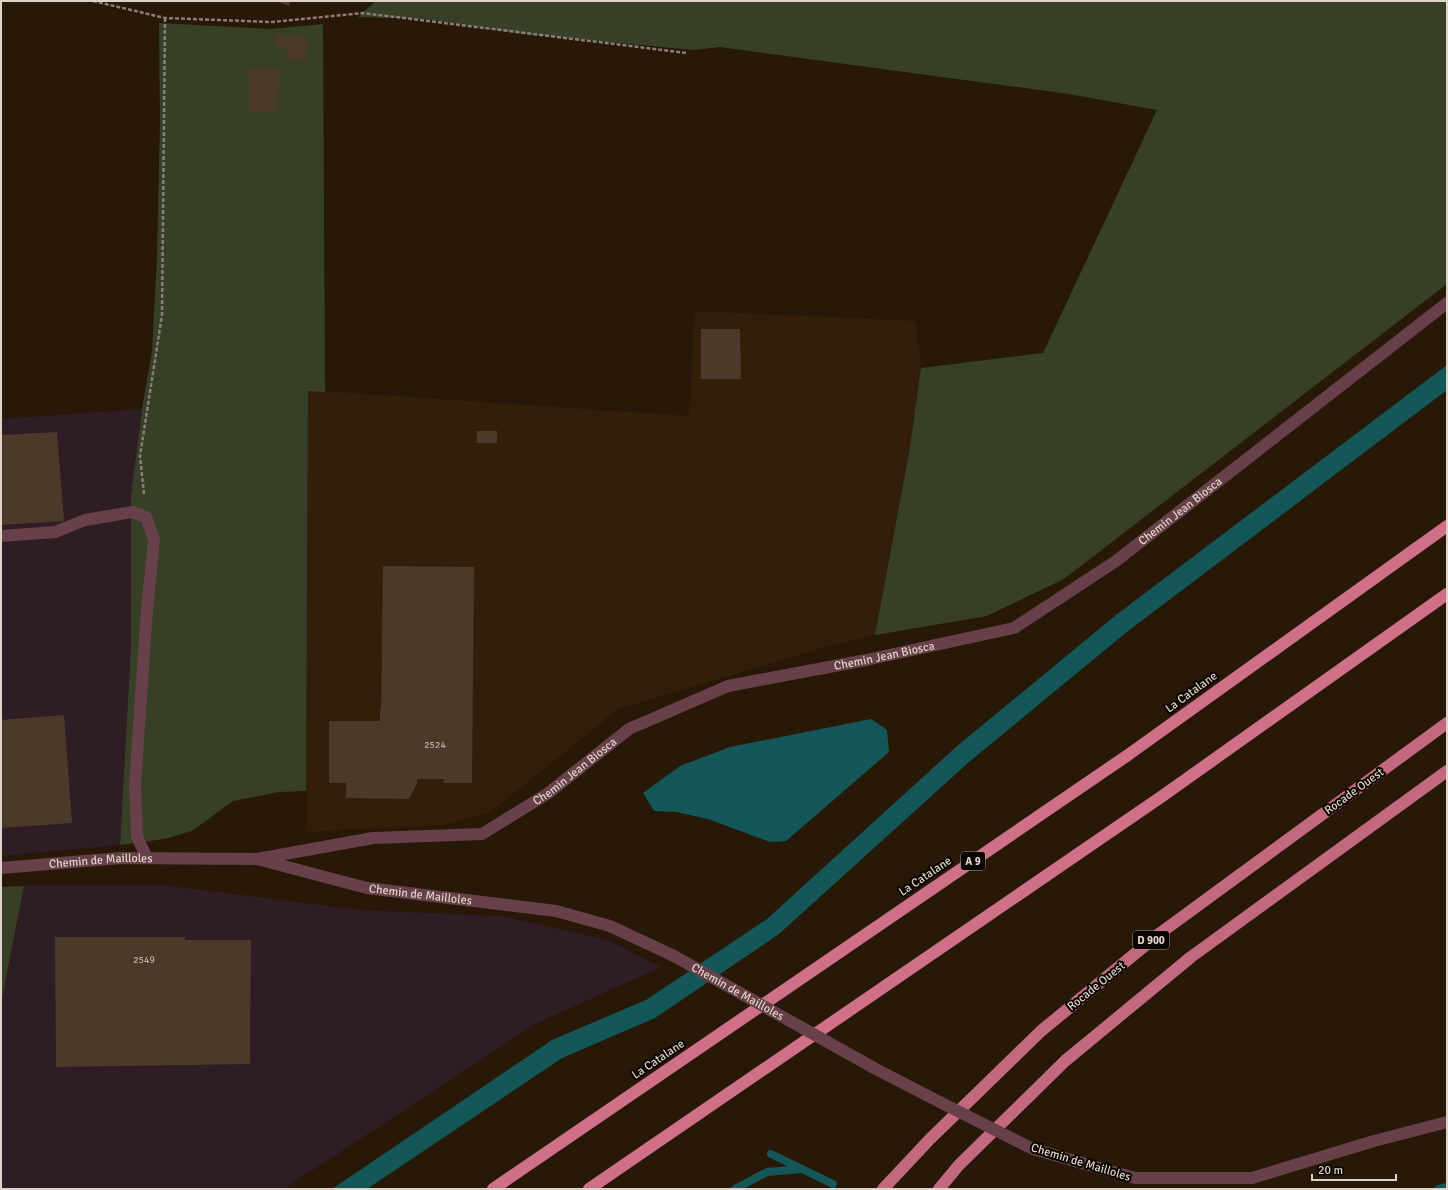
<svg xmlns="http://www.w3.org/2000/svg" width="1448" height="1190" font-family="Signika,sans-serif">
	<rect width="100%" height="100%" fill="#281808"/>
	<!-- built -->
	<polygon fill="#331e09" points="695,311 916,321 921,368 909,453 875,635 826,647 618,709 491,812 444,825 306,832 308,390 689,416"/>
	<!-- industrial -->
	<g fill="#2e1d25">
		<polygon points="142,409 131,495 131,646 120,845 1,856 1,419"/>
		<polygon points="24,886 171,886 360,910 502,916 608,940 661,967 535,1024 284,1189 1,1189 1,1003"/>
	</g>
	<!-- green -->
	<g fill="#374027">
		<polygon points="376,1 1447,1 1447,284 1064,579 987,616 875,635 909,453 921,368 1043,353 1157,110 1069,94 720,47 694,50 522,34 426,19 358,17"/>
		<polygon points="159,23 270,29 323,24 325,392 308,391 306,791 279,792 233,801 192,831 164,839 120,845 131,646 131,495 142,409 152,351 157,257 160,122"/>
		<polygon points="24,886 1,1003 1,887"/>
	</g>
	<!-- water -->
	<g fill="#145758">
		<polygon points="1447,365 1447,390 1128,631 969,762 779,934 655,1018 562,1058 367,1189 332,1189 552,1040 646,1000 767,919 956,747 1116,615"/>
		<polygon points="871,719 887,730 889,752 786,841 770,842 708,819 676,812 654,811 643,793 680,766 730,747"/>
	</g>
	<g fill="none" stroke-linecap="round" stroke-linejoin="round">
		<!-- stream -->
		<g stroke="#145758" stroke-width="8">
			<polyline points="771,1154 833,1184"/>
			<polyline points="735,1189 767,1172 802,1169"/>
			<polyline points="1439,1189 1447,1187"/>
		</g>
	</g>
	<!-- building -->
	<g fill="#4b3a29">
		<polygon points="281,1 291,1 289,6 280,3"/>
		<polygon points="275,35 306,35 307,60 286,60 287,49 276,49"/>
		<polygon points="249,68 279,68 278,111 249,111"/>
		<polygon points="701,329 740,329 741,379 701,379"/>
		<rect x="477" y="431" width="20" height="12"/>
		<polygon points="57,432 64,521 1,525 1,435"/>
		<polygon points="383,566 474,567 472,783 443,783 444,779 417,779 417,783 409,799 346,798 346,783 329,783 329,721 380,721 380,709 381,709"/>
		<polygon points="64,715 72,823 1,828 1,720"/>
		<polygon points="55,937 185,937 185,940 251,940 250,1064 56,1067"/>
	</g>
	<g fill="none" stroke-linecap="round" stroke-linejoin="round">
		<!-- path -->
		<g stroke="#8b7d71" stroke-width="2.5" stroke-dasharray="4 2" stroke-linecap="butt">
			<polyline points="93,1 165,18 272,22 363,13 687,53"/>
			<polyline points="144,494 140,456 162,315 165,18"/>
		</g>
		<!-- service -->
		<polyline stroke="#674049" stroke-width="12" points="1,536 55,532 85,520 132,512 146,517 154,540 147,610 135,785 137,837 147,858"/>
		<!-- minor -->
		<g stroke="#674049" stroke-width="12">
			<path id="s1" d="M257,859L373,838L482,834L547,794L629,729L728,686L866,660L1014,628L1116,561L1447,303"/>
			<path id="s2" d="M1,868L121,858L257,859L367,888L556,911L610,926L674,956"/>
			<polyline points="874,1068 926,1095"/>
			<polyline points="1033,1149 1135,1178 1252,1178 1374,1141 1447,1122"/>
		</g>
		<!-- trunk -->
		<g stroke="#c2697f" stroke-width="12">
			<polyline points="883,1189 930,1139 1041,1031 1159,934 1447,723"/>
			<polyline points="939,1189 959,1165 1065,1061 1191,957 1447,771"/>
		</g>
		<!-- motorway -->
		<g stroke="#d07088" stroke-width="12">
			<polyline points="493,1189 1128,755 1447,526"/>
			<polyline points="589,1189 1161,797 1447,594"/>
		</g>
		<!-- minor-bridge -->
		<g stroke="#674049" stroke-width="12">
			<path id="s3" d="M674,956L874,1068"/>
			<polyline points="926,1095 1033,1149"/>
		</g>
	</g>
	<g text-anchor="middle" stroke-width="4" stroke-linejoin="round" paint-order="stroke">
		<!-- number labels -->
		<g font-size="10" fill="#b9ada1">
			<text x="435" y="748">2524</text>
			<text x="144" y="963">2549</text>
		</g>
		<!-- shield labels -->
		<g fill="#0b0502" stroke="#9f958d" stroke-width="1">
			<rect x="961" y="852" width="24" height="18" rx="3"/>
			<rect x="1133" y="931" width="36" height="18" rx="3"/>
		</g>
		<g font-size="11" font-weight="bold" fill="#ded3c9">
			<text x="973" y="865">A 9</text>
			<text x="1151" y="944">D 900</text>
		</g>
		<!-- street labels -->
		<g font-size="12" fill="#ded3c9" stroke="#0b0502">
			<text dy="4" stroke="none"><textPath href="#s1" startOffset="1011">Chemin Jean Biosca</textPath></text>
			<text dy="4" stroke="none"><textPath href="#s1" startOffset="675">Chemin Jean Biosca</textPath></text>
			<text transform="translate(1191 692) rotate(-36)" y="4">La Catalane</text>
			<text dy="4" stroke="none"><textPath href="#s1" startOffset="339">Chemin Jean Biosca</textPath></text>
			<text transform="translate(1354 791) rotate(-36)" y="4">Rocade Ouest</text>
			<text dy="4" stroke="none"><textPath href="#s2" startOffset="100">Chemin de Mailloles</textPath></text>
			<text transform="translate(925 876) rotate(-34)" y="4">La Catalane</text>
			<text dy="4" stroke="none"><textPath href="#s2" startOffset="424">Chemin de Mailloles</textPath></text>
			<text transform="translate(1096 986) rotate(-39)" y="4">Rocade Ouest</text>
			<text dy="4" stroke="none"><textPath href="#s3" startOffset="73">Chemin de Mailloles</textPath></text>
			<text transform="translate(658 1059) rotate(-34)" y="4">La Catalane</text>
			<text transform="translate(1081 1162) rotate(17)" y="4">Chemin de Mailloles</text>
		</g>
	</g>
	<!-- border -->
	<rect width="1448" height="1190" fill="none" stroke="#ded3c9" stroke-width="4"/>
	<!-- scale -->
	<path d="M1312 1174v6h84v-6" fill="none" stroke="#ded3c9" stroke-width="2"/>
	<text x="1318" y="1174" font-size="12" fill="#ded3c9" stroke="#0b0502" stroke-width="3" paint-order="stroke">20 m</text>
</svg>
